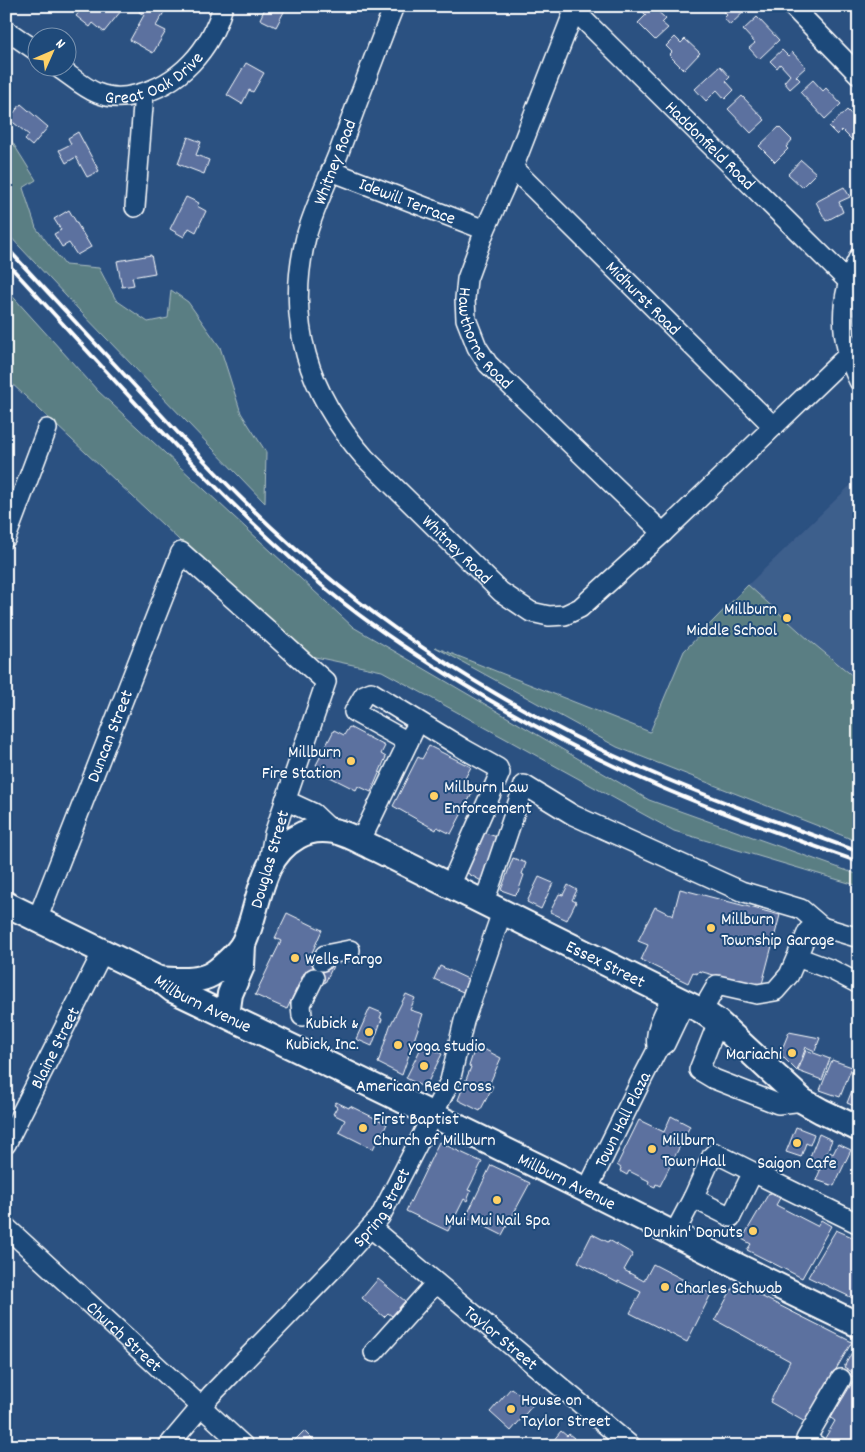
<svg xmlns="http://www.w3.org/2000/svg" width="865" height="1452" font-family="Dekko,sans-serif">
	<rect width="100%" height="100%" fill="#2b5181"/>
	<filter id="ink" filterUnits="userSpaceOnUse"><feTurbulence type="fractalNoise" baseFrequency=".02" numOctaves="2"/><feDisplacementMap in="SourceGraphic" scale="10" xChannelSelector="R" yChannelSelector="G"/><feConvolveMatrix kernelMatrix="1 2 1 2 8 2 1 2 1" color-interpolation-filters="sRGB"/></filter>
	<g filter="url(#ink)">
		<!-- built -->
		<polygon fill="#3e5e8c" points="859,477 859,780 684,651 748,585"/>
		<!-- green -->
		<g fill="#5a7e83" stroke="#acbec1">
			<polygon points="6,132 36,180 23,188 36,228 65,265 99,268 116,300 148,322 168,318 171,290 188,302 220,347 241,413 266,452 265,503 80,311 6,232"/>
			<polygon points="6,289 98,391 353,627 649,800 859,875 859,886 674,831 382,671 301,654 9,381 6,385"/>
			<polygon points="748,585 809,640 859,681 859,842 617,747 435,647 650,732 684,651"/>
		</g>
		<!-- building -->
		<g fill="#5c719f" stroke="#fff">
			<polygon points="84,6 115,6 121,11 104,32 93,23 90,27 76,16"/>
			<polygon points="142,6 154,6 164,12 156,26 166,31 153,53 130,40 144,15 139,12"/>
			<polygon points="266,6 287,6 276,27 260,19"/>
			<polygon points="643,6 652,6 666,19 662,23 668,28 655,40 638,23 646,15 640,9"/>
			<polygon points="719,6 744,6 747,9 730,25 724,18 727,15"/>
			<polygon points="757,17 779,40 759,59 749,48 755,43 743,30"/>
			<polygon points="675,37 681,43 685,39 700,53 684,70 669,55 672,52 666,46"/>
			<polygon points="782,50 788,56 792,52 806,67 796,76 800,80 790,89 784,82 790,75 780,64 777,68 770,61"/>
			<polygon points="246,63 264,73 253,92 249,90 242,104 227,95"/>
			<polygon points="720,66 730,77 726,81 734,90 725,99 717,90 706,101 695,89"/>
			<polygon points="813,80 823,91 826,88 841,104 825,119 800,92"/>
			<polygon points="742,96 765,120 751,133 728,109"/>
			<polygon points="21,104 48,127 32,146 25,140 29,135 9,119"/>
			<polygon points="847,110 859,122 859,136 853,141 842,130 837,135 829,127"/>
			<polygon points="779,127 792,140 786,147 788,149 775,162 759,146"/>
			<polygon points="78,132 99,171 87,177 76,157 66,163 59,150 71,144 68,138"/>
			<polygon points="188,137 201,142 196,155 209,160 204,174 178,164"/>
			<polygon points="801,160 816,173 802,187 788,174"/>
			<polygon points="844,187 850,197 839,202 843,212 826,221 816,202"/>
			<polygon points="186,197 199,203 197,206 206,211 196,232 189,228 184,237 170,229"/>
			<polygon points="69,210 91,247 77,255 69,243 62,247 54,234 61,230 54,219"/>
			<polygon points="151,255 155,273 132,277 134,285 122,287 117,261"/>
			<polygon points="349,727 385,746 381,754 386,757 371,792 358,786 356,790 328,776 330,772 316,765 334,730 344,735"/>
			<polygon points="429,746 471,767 464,780 476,786 451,834 437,827 436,830 393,806 418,757 422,759"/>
			<polygon points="482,832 500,838 485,883 467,873"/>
			<polygon points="513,858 526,863 522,874 524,875 518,892 515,895 501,890"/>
			<polygon points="539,877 553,883 541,909 527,902"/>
			<polygon points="568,885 577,890 572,900 576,902 567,920 550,912 559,894 563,895"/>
			<polygon points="680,889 780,915 761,988 699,971 697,974 693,972 688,983 641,960 648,945 638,941 655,907 673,916"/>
			<polygon points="287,913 322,930 311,955 333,966 325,983 304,973 287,1009 255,995 281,941 275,938"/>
			<polygon points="440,966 468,979 463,992 434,979"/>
			<polygon points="406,994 415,998 410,1010 423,1014 402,1075 378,1063 390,1026"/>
			<polygon points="370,1008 382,1013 380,1018 382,1019 372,1046 356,1039"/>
			<polygon points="789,1032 820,1038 815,1051 806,1047 797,1071 780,1054"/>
			<polygon points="423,1044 442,1054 425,1088 406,1078"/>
			<polygon points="476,1045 501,1058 489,1085 493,1086 480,1111 458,1100 471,1067 469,1066"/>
			<polygon points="806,1050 830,1059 822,1080 798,1071"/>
			<polygon points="832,1060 852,1067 840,1097 820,1090"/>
			<polygon points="859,1073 859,1108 847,1103"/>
			<polygon points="336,1102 349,1108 350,1106 387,1124 382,1134 387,1136 383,1144 377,1141 373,1149 339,1132 345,1120 333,1114 337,1107 334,1105"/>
			<polygon points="671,1116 690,1126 660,1186 656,1184 655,1187 648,1184 649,1181 629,1171 627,1175 620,1171 621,1168 617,1165 639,1120 664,1132"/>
			<polygon points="796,1127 814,1134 810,1145 806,1143 801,1157 786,1152"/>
			<polygon points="819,1134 832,1140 819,1170 807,1164"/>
			<polygon points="439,1142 482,1162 468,1190 471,1191 467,1201 464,1199 448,1231 406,1211"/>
			<polygon points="838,1144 851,1150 834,1186 816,1180 822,1166 824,1167 830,1152 833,1154"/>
			<polygon points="491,1165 530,1183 502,1235 466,1217"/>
			<polygon points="769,1193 780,1198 776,1205 817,1226 821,1220 831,1226 802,1278 747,1250 751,1244 742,1239"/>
			<polygon points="836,1230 859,1240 859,1301 808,1277"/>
			<polygon points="592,1234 608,1242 609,1240 633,1254 624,1270 644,1281 653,1264 711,1294 687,1342 630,1313 641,1292 618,1281 618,1283 578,1262"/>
			<polygon points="378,1279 405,1301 392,1316 388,1313 384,1317 362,1298"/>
			<polygon points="735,1283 852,1342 805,1422 770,1402 790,1361 715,1320"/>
			<polygon points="857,1343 859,1344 859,1446 823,1446 821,1445 835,1421 831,1418 855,1378 850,1375 852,1372 844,1367"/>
			<polygon points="511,1388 533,1405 511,1431 490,1412"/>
			<polygon points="304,1431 316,1443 313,1446 289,1446"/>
			<polygon points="561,1431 567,1436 569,1434 574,1438 573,1440 579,1446 549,1446"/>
			<polygon points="755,1440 762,1446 751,1446"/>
		</g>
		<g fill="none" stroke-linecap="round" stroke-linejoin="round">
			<!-- minor casing -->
			<g stroke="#fff" stroke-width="22">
				<g id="minor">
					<path id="s1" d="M394,6C375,54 357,103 339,152C328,180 314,208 306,237C285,322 308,393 365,458L501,592L531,612L549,616L565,615L580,608L663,533L848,355"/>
					<path id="s2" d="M576,6L513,168L485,230L467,279L465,299L466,319L477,347L488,364L663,533"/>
					<polyline points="792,6 859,75"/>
					<path id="s3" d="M574,10L848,281"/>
					<polyline points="6,30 38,52"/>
					<path id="s4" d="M59,68C71,76 84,88 97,93C109,98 123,98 135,95C180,85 211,49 223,6"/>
					<path id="s5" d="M513,168L773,426"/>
					<path id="s6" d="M331,171L485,230"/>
					<polyline points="135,207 144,93"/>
					<path d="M859,257C838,298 839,340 859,381"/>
					<polyline points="6,538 47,429"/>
					<polyline points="408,742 354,712 364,695 371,692 464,749 498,768 500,773 450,886"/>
					<polyline points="285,800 313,813 332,831"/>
					<polyline points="360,842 413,732"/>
					<polyline points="483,902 489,888 524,785 573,815 741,891 801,909 822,927"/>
					<path id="s7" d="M37,920L181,552L326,682L274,834L268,866"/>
					<polyline points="797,957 832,970 859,984"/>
					<polyline points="322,961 325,955 350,950"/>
					<polyline points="702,1011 717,985 757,994 775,991 789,975 808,931 822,927 859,938"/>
					<polyline points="302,1016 301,1004 314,978"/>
					<polyline points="718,1022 699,1070 714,1079 778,1104 803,1101"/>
					<path d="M657,1046C654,1029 666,1010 673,995"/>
					<path id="s8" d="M6,1144L103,951"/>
					<polyline points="753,1172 715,1153 712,1156 693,1198 731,1217 753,1172 859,1224"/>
					<path id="s9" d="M587,1190L640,1083L657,1050L665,1044L685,1002"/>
					<path id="s10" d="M6,1227L244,1446"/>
					<path id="s11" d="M371,1228L631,1446"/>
					<polyline points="674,1234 693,1198"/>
					<polyline points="374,1352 436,1283"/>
					<path id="s12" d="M168,1446L211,1395L335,1267L380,1217L450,1081L464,1021L502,912"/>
					<polyline points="817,1446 806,1439 841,1379"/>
				</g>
			</g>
			<!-- major casing -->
			<g stroke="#fff" stroke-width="28">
				<g id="major">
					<path id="s13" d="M6,904L159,979L173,990C309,1055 445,1120 580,1187C673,1233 765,1281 859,1325"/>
					<path id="s14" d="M159,979C176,980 193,982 208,976C218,972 239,952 244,942C260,906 259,858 297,837C308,830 322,829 334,831C349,834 363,843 376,849L702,1011L718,1022L803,1101L821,1111L859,1129"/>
					<polyline points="227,1015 230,994 242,966 243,944"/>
				</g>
			</g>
			<!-- minor -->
			<use href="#minor" stroke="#1f4a7a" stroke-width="19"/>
			<!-- major -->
			<use href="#major" stroke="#1f4a7a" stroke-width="24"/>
			<!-- rail -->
			<g stroke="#fff" stroke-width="4">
				<path d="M6,247C52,297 98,347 144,396C205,463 268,529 339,586C436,664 550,730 664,778C728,805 794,828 859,852"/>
				<path d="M6,262C111,375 212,494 331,593C369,624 411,652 453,678C519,719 588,756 660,787C725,815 792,838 859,862"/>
			</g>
		</g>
	</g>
	<!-- markers -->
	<g fill="#ffd166" stroke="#1f4a7a" stroke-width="2">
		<circle cx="787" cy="618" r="5"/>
		<circle cx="351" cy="761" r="5"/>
		<circle cx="434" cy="796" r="5"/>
		<circle cx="711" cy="928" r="5"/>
		<circle cx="295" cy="958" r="5"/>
		<circle cx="369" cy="1032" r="5"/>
		<circle cx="398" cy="1045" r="5"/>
		<circle cx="792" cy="1053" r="5"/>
		<circle cx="424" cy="1066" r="5"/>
		<circle cx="363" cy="1128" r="5"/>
		<circle cx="797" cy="1143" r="5"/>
		<circle cx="652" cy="1149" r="5"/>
		<circle cx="497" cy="1200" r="5"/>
		<circle cx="753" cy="1231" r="5"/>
		<circle cx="665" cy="1287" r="5"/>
		<circle cx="511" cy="1409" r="5"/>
	</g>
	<g text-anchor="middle" stroke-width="4" stroke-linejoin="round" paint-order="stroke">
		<!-- street labels -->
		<g font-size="18" fill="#fff" stroke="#1f4a7a">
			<text dy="6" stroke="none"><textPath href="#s4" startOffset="108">Great Oak Drive</textPath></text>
			<text dy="6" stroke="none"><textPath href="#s3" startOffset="192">Haddonfield Road</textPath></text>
			<text transform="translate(334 162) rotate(-69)" y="6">Whitney Road</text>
			<text dy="6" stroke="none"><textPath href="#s6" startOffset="82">Idewill Terrace</textPath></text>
			<text dy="6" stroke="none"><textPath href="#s5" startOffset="184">Midhurst Road</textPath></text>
			<text dy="6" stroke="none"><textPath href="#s2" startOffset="359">Hawthorne Road</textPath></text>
			<text dy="6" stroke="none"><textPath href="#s1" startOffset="616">Whitney Road</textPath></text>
			<text dy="6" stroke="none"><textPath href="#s7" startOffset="198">Duncan Street</textPath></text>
			<text transform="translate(269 859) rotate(-74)" y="6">Douglas Street</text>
			<text dy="6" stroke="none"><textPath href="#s14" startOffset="561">Essex Street</textPath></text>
			<text dy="6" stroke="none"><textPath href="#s13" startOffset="221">Millburn Avenue</textPath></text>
			<text dy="6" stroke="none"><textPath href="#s8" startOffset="108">Blaine Street</textPath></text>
			<text dy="6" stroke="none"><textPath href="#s9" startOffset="79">Town Hall Plaza</textPath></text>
			<text dy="6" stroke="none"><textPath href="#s13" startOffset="626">Millburn Avenue</textPath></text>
			<text dy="6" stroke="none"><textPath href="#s12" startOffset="321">Spring Street</textPath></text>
			<text dy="6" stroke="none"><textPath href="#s10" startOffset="161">Church Street</textPath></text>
			<text dy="6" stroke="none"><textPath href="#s11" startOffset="170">Taylor Street</textPath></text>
		</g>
		<!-- poi labels -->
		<g font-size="18" fill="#fff" stroke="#1f4a7a" text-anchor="start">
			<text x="777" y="614" text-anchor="end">Millburn<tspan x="777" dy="21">Middle School</tspan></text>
			<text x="341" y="757" text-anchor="end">Millburn<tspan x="341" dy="21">Fire Station</tspan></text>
			<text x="444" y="792">Millburn Law<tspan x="444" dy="21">Enforcement</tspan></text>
			<text x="721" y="924">Millburn<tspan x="721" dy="21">Township Garage</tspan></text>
			<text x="305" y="964">Wells Fargo</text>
			<text x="359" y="1028" text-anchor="end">Kubick &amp;<tspan x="359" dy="21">Kubick, Inc.</tspan></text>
			<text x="408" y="1051">yoga studio</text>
			<text x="782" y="1059" text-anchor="end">Mariachi</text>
			<text x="424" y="1091" text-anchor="middle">American Red Cross</text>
			<text x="373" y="1124">First Baptist<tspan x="373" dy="21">Church of Millburn</tspan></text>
			<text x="662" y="1145">Millburn<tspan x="662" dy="21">Town Hall</tspan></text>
			<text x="797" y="1168" text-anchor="middle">Saigon Cafe</text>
			<text x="497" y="1225" text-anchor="middle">Mui Mui Nail Spa</text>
			<text x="743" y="1237" text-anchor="end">Dunkin' Donuts</text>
			<text x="675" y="1293">Charles Schwab</text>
			<text x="521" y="1405">House on<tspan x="521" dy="21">Taylor Street</tspan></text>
		</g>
	</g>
	<!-- margin -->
	<rect width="865" height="1452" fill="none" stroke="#1f4a7a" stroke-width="25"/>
	<rect x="12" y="12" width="840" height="1427" fill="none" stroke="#fff" stroke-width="2" filter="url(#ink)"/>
	<!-- north arrow -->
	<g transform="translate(52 52) rotate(45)"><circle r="24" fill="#1f4a7a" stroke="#7992af"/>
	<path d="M0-4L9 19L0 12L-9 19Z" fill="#ffd166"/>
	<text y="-8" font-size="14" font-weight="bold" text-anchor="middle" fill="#ffffff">N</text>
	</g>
</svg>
